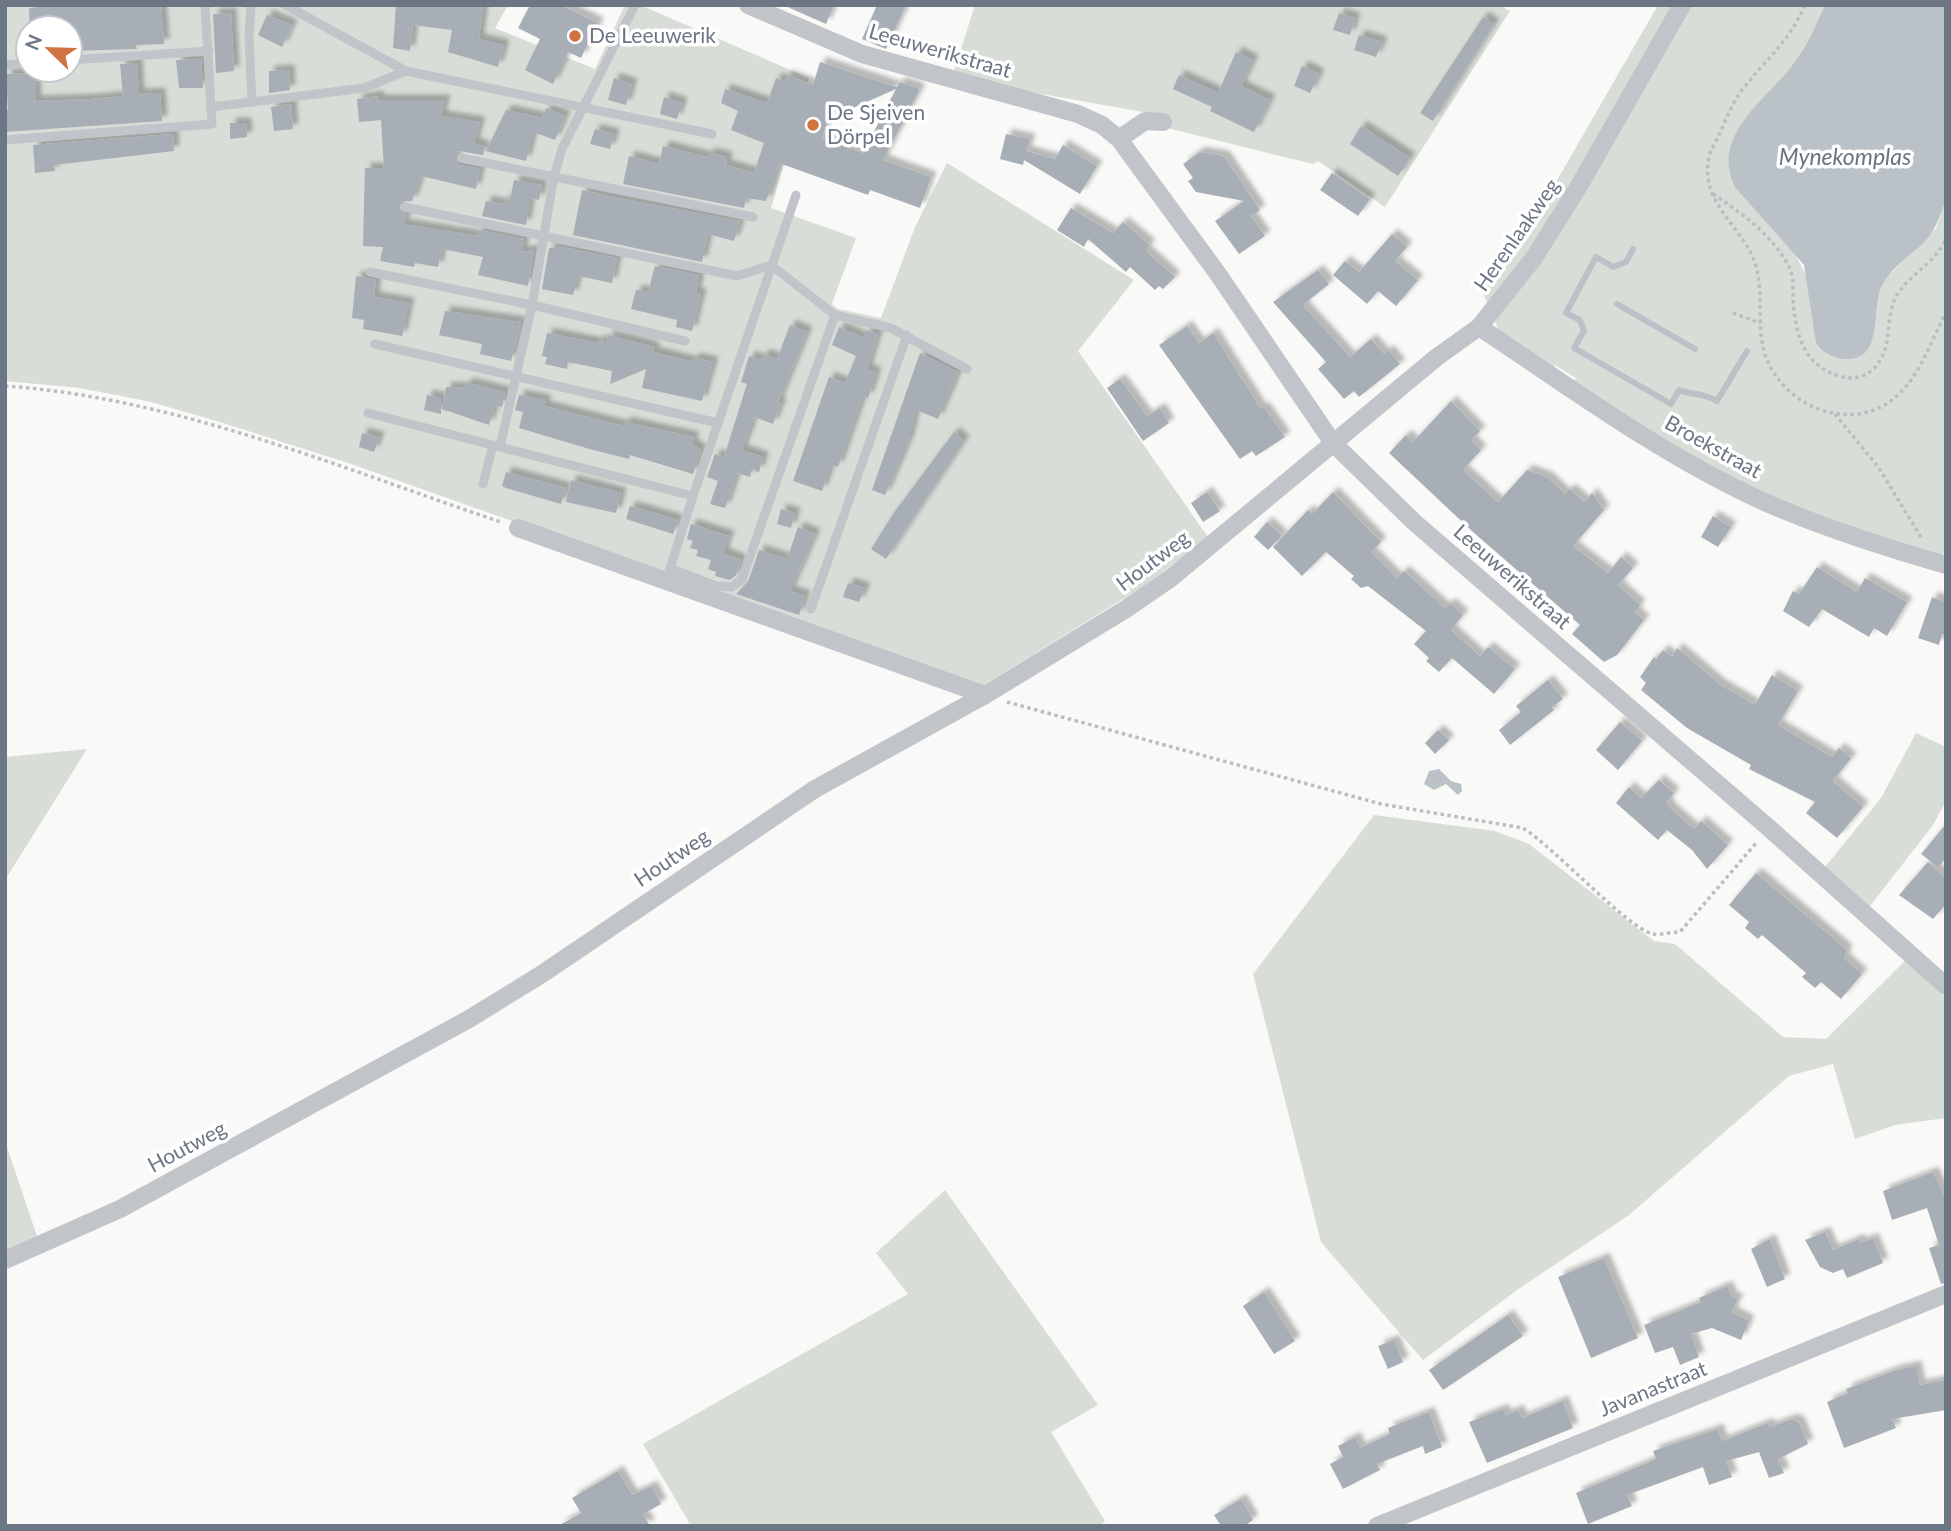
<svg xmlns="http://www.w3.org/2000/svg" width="1951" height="1531" font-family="Lato,sans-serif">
	<defs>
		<filter id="shadow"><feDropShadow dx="5.5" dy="-5.5" stdDeviation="2" flood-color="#0004"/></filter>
	</defs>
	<rect width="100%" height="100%" fill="#f9f9f7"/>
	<!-- green -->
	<g fill="#d8ddd7" fill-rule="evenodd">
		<path d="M5,5H508L495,28L595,69L625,5H640L809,78L771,208L856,238L832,304L838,309L881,318L915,227L947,163L1134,280L1078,351L1208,537L1146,585L980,687L351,464L223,423L151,402L80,388L5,381ZM28,28H70V70H28Z"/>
		<polygon points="975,5 1499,5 1510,11 1385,207 1318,161 1313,164 1159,126 1160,115 1025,91 954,71"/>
		<path d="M1658,5H1825C1816,26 1808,47 1794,64C1773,91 1751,107 1734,138L1807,277L1879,292L1885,279L1936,228L1946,201V547L1941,559L1825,520L1721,473L1573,384L1576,378L1555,365L1551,370L1500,334L1482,290L1556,182Z"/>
		<polygon points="1916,733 1946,747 1946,801 1933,825 1870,906 1825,867 1881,798"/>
		<polygon points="87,749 5,880 5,757"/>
		<polygon points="1374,815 1495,831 1529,844 1654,941 1675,944 1783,1037 1826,1039 1905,961 1946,998 1946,1118 1895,1125 1855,1139 1833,1064 1789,1076 1629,1215 1517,1290 1423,1360 1321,1242 1253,974"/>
		<polygon points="5,1141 38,1239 5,1252"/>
		<polygon points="945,1190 1098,1405 1051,1432 1105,1521 1099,1526 691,1526 643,1444 908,1294 876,1253"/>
	</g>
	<!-- water -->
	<g fill="#bac2c7">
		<path d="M1825,5H1946V201C1940,215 1936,229 1926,240C1913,254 1894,265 1884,282C1868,305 1888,362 1843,359C1833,358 1822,352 1816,343L1804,265L1735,187C1709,135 1768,99 1794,63C1808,45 1816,25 1825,5Z"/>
		<polygon points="1439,769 1451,781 1461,784 1462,791 1458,795 1446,784 1434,790 1424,784 1429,771"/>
	</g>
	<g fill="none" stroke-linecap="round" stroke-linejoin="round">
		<!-- stream -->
		<g stroke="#bac2c7" stroke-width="6">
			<path d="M1633,249L1626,262L1613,267L1596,257L1566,313L1580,320L1584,331L1574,348L1671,404L1679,390C1693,396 1699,391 1717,401L1747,351"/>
			<polyline points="1617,304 1695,349"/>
		</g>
	</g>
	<!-- building -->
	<g fill="#a8aeb5" fill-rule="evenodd" filter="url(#shadow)">
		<polygon points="65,5 161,5 164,44 136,45 137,49 70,51 70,28 30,28 29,8"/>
		<polygon points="396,5 483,5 479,39 504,45 498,67 448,52 452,30 413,25 410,51 393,48"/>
		<polygon points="530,5 561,5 598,23 581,58 568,52 553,84 525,70 540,39 518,28"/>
		<polygon points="783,5 834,5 826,24"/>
		<polygon points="877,5 906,5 886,49 862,39"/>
		<polygon points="231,13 234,71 216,73 213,14"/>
		<polygon points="1339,13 1355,18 1350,35 1333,30"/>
		<polygon points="267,15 292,25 282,47 258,35"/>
		<polygon points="1483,17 1494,24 1433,121 1420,113"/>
		<polygon points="1359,35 1382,42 1376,57 1354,50"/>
		<polygon points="1236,52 1253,60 1241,86 1270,100 1254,132 1210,111 1212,107 1173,89 1179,75 1218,93"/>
		<polygon points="201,59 203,88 179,88 176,60"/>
		<path d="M820,62L897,87L900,82L920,89L883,160L931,177L920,208L870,190L868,195L779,163L766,201L746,198L744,208L623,184L629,156L659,164L663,146L707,157L710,153L727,157L726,165L754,173L764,143L731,130L738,111L721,103L725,89L767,103L776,78L785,81L787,75L813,85ZM896,89L863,153L822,138L832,107L846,111Z"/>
		<polygon points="137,63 139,94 160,93 162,121 5,132 5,111 8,110 6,74 35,73 36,101 93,99 123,96 120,64"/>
		<polygon points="1302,66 1319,74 1310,93 1294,86"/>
		<polygon points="289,70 290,90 269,93 269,71"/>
		<polygon points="614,78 632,84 626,105 608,100"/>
		<polygon points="378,96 379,100 445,100 441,116 480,122 474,143 485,147 483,155 459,151 454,157 459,165 480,169 476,189 421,176 412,201 401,201 397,209 407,215 403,224 477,236 479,230 524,239 522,252 534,250 528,286 478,275 483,257 442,249 438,267 415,263 414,267 380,261 383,247 363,246 365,168 384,168 381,120 359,122 357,99"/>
		<polygon points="664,97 682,103 677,119 660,114"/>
		<polygon points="291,104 293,129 274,131 271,107"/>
		<polygon points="546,108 565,116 555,140 533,132 526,161 486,151 506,110 542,118"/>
		<polygon points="230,123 246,123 247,137 230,139"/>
		<polygon points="1361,126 1410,158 1398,176 1350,144"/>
		<polygon points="595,129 614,134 610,149 590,144"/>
		<polygon points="173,134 174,151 54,165 55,171 35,173 33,145"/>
		<polygon points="1006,134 1030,139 1026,151 1055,159 1063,145 1097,166 1080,194 1024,160 1023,165 1000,159"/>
		<polygon points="1200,152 1224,156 1260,210 1251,216 1265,236 1239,254 1215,221 1244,201 1196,192 1188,181 1193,178 1183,164"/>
		<polygon points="1332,173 1370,199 1358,216 1320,190"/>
		<polygon points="514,180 542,185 539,200 530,198 526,225 482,216 486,201 504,204 505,199 510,200"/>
		<polygon points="582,190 618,198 740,221 734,241 708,234 702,262 573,235"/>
		<polygon points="1071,208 1113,233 1123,222 1150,245 1145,250 1175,277 1163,289 1159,286 1155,290 1130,267 1126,272 1088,239 1084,247 1057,230"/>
		<polygon points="1392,234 1407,247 1395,261 1418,280 1396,306 1378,291 1367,304 1333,275 1345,261 1359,272"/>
		<polygon points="561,247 617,258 612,283 578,276 573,295 542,289 549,248"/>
		<polygon points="655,266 699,275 696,293 701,294 692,331 676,327 677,320 631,309 636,290 648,292"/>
		<polygon points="1318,270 1329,284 1303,305 1350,357 1371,339 1384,354 1388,350 1400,364 1359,397 1354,391 1344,399 1318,369 1326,362 1273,302"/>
		<polygon points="356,276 376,280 374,297 409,303 402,336 363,329 364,320 352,318"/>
		<polygon points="445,311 521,322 511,361 480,354 482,344 439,335"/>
		<polygon points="790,325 807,332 778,402 781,403 773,424 754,417 742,450 763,457 759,472 752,469 750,477 737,473 725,508 710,504 718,481 707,477 715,454 724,457 747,384 741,382 749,356 761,360 764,354 777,359"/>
		<polygon points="1187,326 1199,343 1213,333 1261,409 1264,407 1285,437 1256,456 1252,451 1240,459 1159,345"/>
		<polygon points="839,327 864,338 867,330 878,334 867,369 876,373 868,398 863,396 838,467 831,465 822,491 793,481 829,377 845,383 856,356 832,345"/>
		<polygon points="547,333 598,343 599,340 607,342 608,335 654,347 653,352 693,362 694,358 713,362 702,401 642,388 646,369 610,384 612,371 568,362 567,369 545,364 547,357 542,356"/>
		<polygon points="920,353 958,372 938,419 916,410 909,439 885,495 872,490"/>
		<polygon points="1120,379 1147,416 1160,408 1169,423 1143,441 1107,388"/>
		<polygon points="468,383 505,392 502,407 495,405 489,425 442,409 446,387 463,388"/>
		<polygon points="427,395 441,398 441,414 424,410"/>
		<polygon points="519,395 546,400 544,406 624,426 625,422 694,437 692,444 701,450 693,474 630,455 629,459 593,450 519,428 523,412 515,410"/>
		<polygon points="1451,401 1480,431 1471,440 1481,450 1463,470 1498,502 1527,470 1547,477 1565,494 1570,489 1585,502 1592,493 1604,510 1573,546 1608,573 1621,557 1633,568 1618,585 1640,605 1635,612 1644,620 1617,655 1604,662 1572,634 1580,625 1473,532 1389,453 1406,435 1413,442"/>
		<polygon points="954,432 964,441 886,559 871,549 893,514"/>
		<polygon points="362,433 379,437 374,452 359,447"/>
		<polygon points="506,472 566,488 561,504 506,488 502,486"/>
		<polygon points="571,480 621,493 616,513 566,502"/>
		<polygon points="1207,492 1220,511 1203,522 1191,503"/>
		<polygon points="1333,492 1381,542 1371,552 1397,578 1404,571 1445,608 1450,603 1463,615 1451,630 1480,656 1488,647 1515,669 1494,694 1452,658 1439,672 1426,661 1429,658 1414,644 1426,631 1368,586 1361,588 1351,579 1354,576 1326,552 1302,576 1273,547 1308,510 1312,514"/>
		<polygon points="630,506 678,520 673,534 626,519"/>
		<polygon points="781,509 795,513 791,528 777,524"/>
		<polygon points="1713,516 1731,527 1718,547 1701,537"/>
		<polygon points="1267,522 1282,536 1268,550 1254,537"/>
		<polygon points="691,524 729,536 723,553 741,560 736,575 730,580 715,576 716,572 708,569 711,560 696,556 698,550 690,548 693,541 687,539"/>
		<polygon points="798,527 815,534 790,591 805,596 799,615 736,594 748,582 759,550 787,559"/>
		<polygon points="1817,567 1857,592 1865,578 1907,602 1887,636 1874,628 1869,637 1822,609 1809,627 1783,611 1793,591 1799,594"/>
		<polygon points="848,583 865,588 859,602 843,597"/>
		<polygon points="1932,597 1946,602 1946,635 1942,634 1939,645 1918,638"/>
		<polygon points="1677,648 1721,685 1755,705 1772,675 1798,691 1778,725 1832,757 1839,748 1851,758 1833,781 1863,807 1837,838 1806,813 1815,802 1749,769 1751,765 1687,728 1641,690 1646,683 1640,677 1654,657 1656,659 1663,650 1672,657"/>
		<polygon points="1548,680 1563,699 1552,707 1554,710 1510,745 1499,730 1521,712 1516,706"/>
		<polygon points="1620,722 1642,741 1618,770 1596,750"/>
		<polygon points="1438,730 1449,740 1435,754 1425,743"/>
		<polygon points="1659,780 1674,793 1667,802 1670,808 1694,829 1701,821 1728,845 1707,869 1692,850 1667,830 1658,840 1616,803 1629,787 1641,798"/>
		<polygon points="1946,824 1946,858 1938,867 1921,854"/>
		<polygon points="1928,862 1946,878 1946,904 1933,919 1899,895"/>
		<polygon points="1756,873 1847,950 1844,958 1862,974 1841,999 1821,982 1815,988 1802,977 1806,973 1762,935 1758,939 1745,928 1749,922 1729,905"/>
		<polygon points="1933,1172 1946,1199 1946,1283 1941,1284 1929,1248 1939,1245 1927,1208 1892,1220 1883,1191"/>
		<polygon points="1825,1232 1833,1250 1859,1239 1860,1243 1873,1238 1883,1263 1847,1278 1843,1269 1833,1273 1820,1267 1805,1240"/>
		<polygon points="1770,1239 1785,1279 1767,1287 1751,1249"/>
		<polygon points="1604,1258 1638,1338 1591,1358 1558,1277"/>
		<polygon points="1727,1286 1732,1297 1738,1299 1732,1312 1749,1321 1741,1340 1712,1328 1691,1334 1699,1357 1680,1365 1673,1347 1655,1353 1644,1325 1701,1302 1699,1298"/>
		<polygon points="1264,1292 1295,1341 1274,1354 1243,1306"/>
		<polygon points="1508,1315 1523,1336 1443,1390 1429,1370"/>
		<polygon points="1394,1340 1403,1362 1388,1369 1378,1346"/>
		<polygon points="1916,1366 1920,1385 1946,1380 1946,1410 1892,1419 1896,1428 1844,1448 1827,1402 1848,1393 1846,1389 1896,1370"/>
		<polygon points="1563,1401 1573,1428 1487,1463 1469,1422 1503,1409 1506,1415 1518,1410 1522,1418"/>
		<polygon points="1429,1412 1442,1447 1425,1454 1423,1446 1377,1464 1380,1470 1343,1489 1330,1464 1343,1457 1338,1446 1355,1437 1360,1448 1390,1434 1388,1428"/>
		<polygon points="1792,1419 1799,1422 1808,1444 1778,1459 1784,1473 1769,1478 1759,1452 1726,1461 1732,1477 1709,1485 1703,1467 1627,1495 1632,1506 1588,1524 1576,1493 1656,1459 1653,1451 1718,1429 1722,1441 1768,1423 1770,1427"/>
		<polygon points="618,1471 632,1495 652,1486 661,1504 643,1514 650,1526 558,1526 581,1513 572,1498"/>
		<polygon points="1241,1499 1253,1520 1244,1526 1221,1526 1214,1515"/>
	</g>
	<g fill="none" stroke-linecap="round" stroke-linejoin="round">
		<!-- path -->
		<g stroke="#bbbdc0" stroke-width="3.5" stroke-dasharray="3.5 3.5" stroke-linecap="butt">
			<path d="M1805,5C1789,42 1766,59 1742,90C1732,104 1725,121 1718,137C1714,145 1709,153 1708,162C1703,205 1740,225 1754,260C1766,292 1754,328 1767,360C1790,413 1861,435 1902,391C1922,370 1933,337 1946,312"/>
			<path d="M1713,194C1741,213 1773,235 1789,267C1794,277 1793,289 1793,299C1795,334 1804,368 1843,377C1855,380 1868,376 1876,366C1894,345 1884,317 1897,295C1910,274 1935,263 1946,239"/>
			<polyline points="1733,313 1760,323"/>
			<path d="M5,386C177,398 340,468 501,522"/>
			<polyline points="1835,414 1879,468 1922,539"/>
			<path d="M1007,702L1381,804L1523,828C1555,848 1627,928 1653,934C1660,935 1672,932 1680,932L1757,842"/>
		</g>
		<!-- lane -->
		<g stroke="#c1c4c8" stroke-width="9">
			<polyline points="251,5 249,37 252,102"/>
			<polyline points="285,5 406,71 712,134"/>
			<polyline points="635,5 562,149 554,176 532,305 500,447 693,496 666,581"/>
			<polyline points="70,60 209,51"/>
			<polyline points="5,65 28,63"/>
			<polyline points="211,107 364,88 406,71"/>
			<polyline points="5,140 212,124 205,5"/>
			<polyline points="461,158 753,217"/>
			<polyline points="404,207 737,276 771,265 835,315 891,328 967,369"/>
			<polyline points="370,272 532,305 685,341"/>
			<polyline points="375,344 718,423"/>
			<polyline points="368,413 500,447"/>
			<polyline points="483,484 493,445"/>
			<polyline points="693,496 796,195"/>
			<polyline points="670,568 716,586 732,587 742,579 835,315"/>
			<polyline points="811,609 907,335"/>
		</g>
		<!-- street -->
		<g stroke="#c1c4c8" stroke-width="18">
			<polyline points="748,5 862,54 1078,114 1102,125 1119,139 1218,274 1333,443 1414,522 1769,828 1946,986"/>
			<polyline points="1119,139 1145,121 1163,122"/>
			<path d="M1479,327C1570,387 1660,454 1760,500C1820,527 1883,547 1946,565"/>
			<polyline points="518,528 985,695"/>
			<polyline points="5,1260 120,1209 469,1019 542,974 815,789 985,695 1126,609 1171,578 1437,357 1479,327 1534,258 1579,186 1682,5"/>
			<polyline points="1377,1526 1946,1294"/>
		</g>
	</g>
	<!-- markers -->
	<g fill="#cf7440" stroke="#fff" stroke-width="2.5">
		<circle cx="575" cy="36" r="7"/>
		<circle cx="813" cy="125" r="7"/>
	</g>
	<g text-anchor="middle" stroke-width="7" stroke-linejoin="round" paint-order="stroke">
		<!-- poi labels -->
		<g font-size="21" fill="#6c7684" stroke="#fff" text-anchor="start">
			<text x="589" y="43">De Leeuwerik</text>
			<text x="827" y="120">De Sjeiven<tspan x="827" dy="24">Dörpel</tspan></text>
		</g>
		<!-- street labels -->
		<g font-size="21" fill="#6c7684" stroke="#fff">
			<text transform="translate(940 51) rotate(16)" y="7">Leeuwerikstraat</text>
			<text transform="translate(1517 235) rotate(-55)" y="7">Herenlaakweg</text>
			<text transform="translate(1713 447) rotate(29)" y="7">Broekstraat</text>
			<text transform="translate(1153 561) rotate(-37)" y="7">Houtweg</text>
			<text transform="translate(1512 577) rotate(41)" y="7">Leeuwerikstraat</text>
			<text transform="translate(672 858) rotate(-34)" y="7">Houtweg</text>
			<text transform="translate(187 1147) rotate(-28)" y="7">Houtweg</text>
			<text transform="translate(1653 1389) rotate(-22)" y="7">Javanastraat</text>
		</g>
		<!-- water labels -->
		<g font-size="23" font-style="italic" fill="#67767f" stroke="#fff">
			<text x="1845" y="165">Mynekomplas</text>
		</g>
	</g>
	<!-- border -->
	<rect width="1951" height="1531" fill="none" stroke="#6c7684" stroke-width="14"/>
	<!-- north arrow -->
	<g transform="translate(49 49) rotate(293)"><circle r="33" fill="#ffffff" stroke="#c4c8ce" stroke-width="2"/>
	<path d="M0-5L12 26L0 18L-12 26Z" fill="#cf7440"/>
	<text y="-10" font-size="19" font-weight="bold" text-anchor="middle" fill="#6c7684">N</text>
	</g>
</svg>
